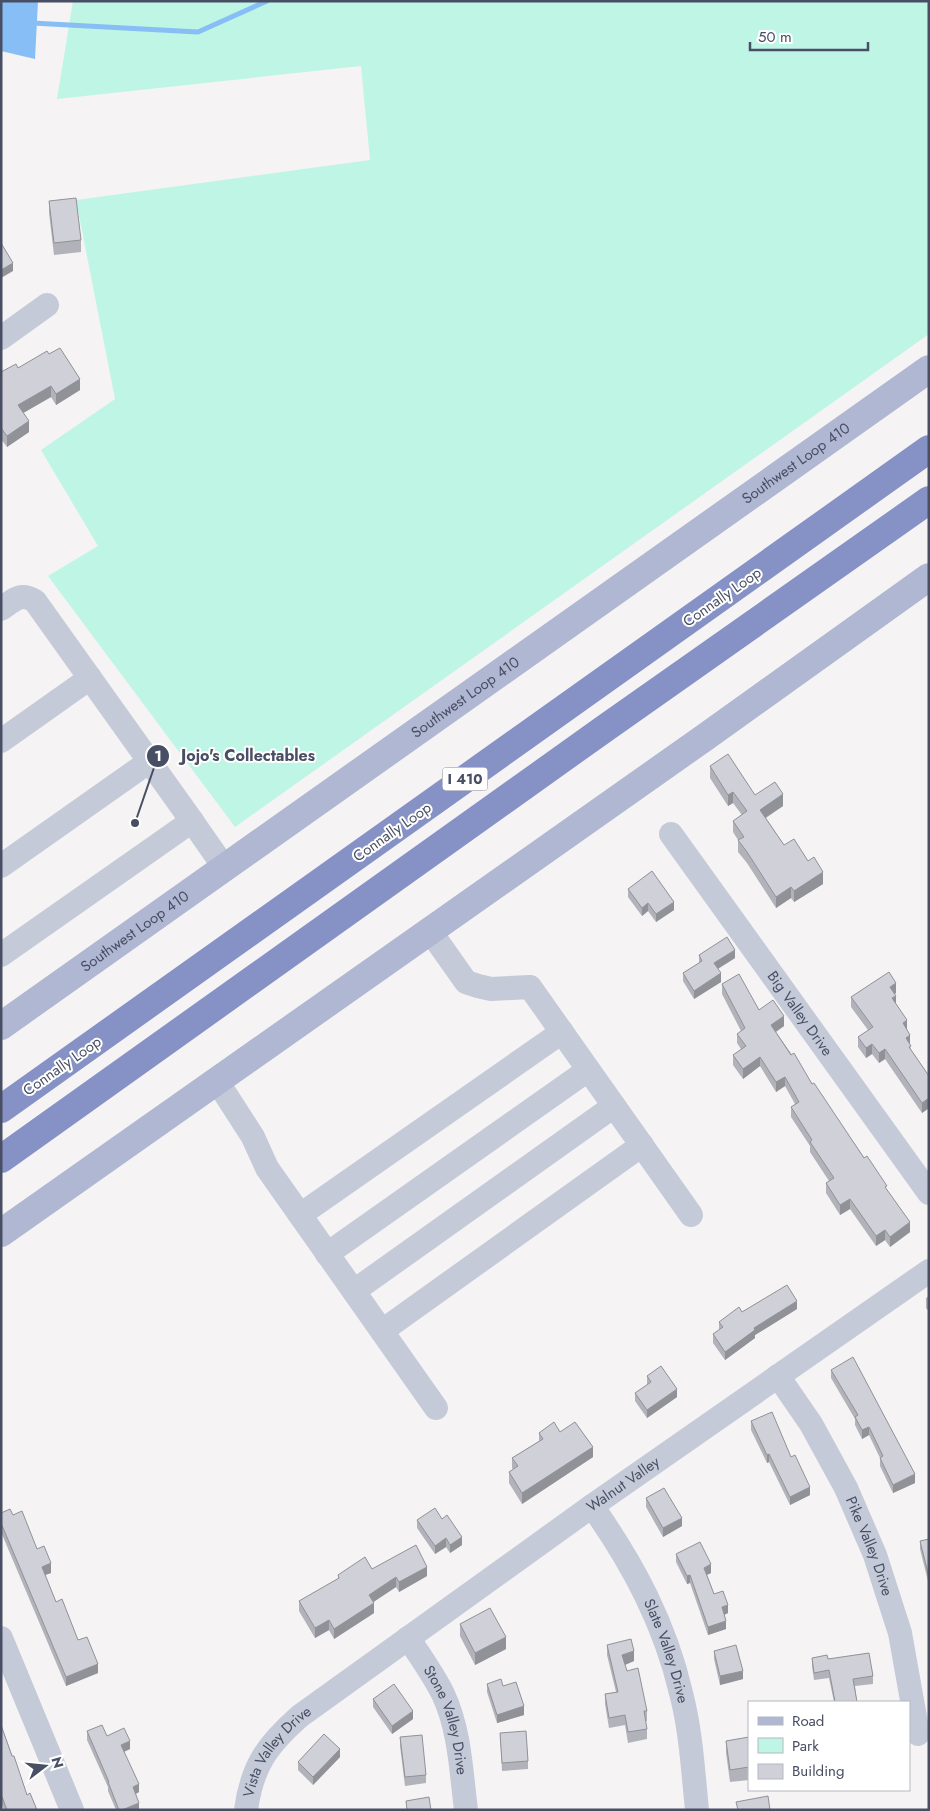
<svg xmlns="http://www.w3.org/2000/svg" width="930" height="1811" font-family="Jost,sans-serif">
	<rect width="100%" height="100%" fill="#f5f3f3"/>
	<!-- green -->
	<polygon fill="#bff5e4" points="73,1 929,1 929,334 235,827 48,576 98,546 41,450 115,399 76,200 370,160 361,66 57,99"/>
	<!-- water -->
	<polygon fill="#87bef6" points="1,1 38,1 35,59 1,51"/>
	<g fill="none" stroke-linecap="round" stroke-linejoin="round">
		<!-- stream -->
		<polyline stroke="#87bef6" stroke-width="5" points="32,23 198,32 267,1"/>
		<!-- minor -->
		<g stroke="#c5cad8" stroke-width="24">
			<polyline points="1,338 47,305"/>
			<path d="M1,609C14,600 20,592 35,601L192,821"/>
			<polyline points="1,741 90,678"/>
			<path id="s1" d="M671,834L929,1193"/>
			<polyline points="1,866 150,761"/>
			<polyline points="430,931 466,982 478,986 491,989 530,987 691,1215"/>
			<polyline points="1,955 192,821 224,867"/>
			<polyline points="217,1081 253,1137 267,1168 436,1408"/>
			<polyline points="300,1215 562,1032"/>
			<polyline points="327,1254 588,1070"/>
			<polyline points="354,1291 614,1106"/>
			<polyline points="382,1331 642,1145"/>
			<path id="s2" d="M778,1376L811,1424L846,1488L875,1555L900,1633L918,1734"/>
			<path id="s3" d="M592,1506C633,1564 665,1624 681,1693C691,1731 693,1771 697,1810"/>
			<polyline points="1,1638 72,1810"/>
			<path id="s4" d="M408,1638C420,1656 433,1674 443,1694C460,1730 461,1771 466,1810"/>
			<path id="s5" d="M246,1810C252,1766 267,1745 300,1716L592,1506L929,1271"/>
		</g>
		<!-- major -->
		<g stroke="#b0b7d3" stroke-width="28">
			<path id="s6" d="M1,1026L929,369"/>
			<polyline points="1,1233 704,738 929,577"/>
		</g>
		<!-- highway -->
		<g stroke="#8692c6" stroke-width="28">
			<polyline points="1,1109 929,449"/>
			<polyline points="1,1159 604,729 929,500"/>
		</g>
	</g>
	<!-- wall -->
	<g fill="#b2b3ba">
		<polygon points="49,201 81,240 81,252 54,255 49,213"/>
		<polygon points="49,354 80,390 56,405 51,397 23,413 29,432 7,447 1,439 1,372 18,368"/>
		<polygon points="710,766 755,795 783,806 766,818 784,845 823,884 794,902 791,898 776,908 747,863 738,852 738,840 733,832 733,821 742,815 733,803 728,806 710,778"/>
		<polygon points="628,889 674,910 656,922 648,911 642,916 628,897"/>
		<polygon points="699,955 735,958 718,969 721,982 694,999 683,981 683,973 699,963"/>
		<polygon points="722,984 759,1010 784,1026 776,1032 887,1190 910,1232 890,1247 885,1240 876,1246 850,1209 840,1215 826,1193 826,1183 829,1181 810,1152 810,1146 791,1117 791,1107 795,1104 785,1086 776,1092 760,1066 743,1079 733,1065 733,1055 741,1049 737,1043 737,1034 741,1031 722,994"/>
		<polygon points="896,993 894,994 896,1004 907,1029 911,1050 929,1076 929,1108 922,1113 885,1059 879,1063 872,1054 866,1058 858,1047 858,1037 868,1030 851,1007 851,997"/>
		<polygon points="929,1296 929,1312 926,1308 926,1298"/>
		<polygon points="797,1309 755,1335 755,1338 725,1360 713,1343 713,1334 719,1330 719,1322 742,1312"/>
		<polygon points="831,1370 915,1483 893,1493 880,1466 880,1458 869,1435 862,1439 855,1425 855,1419 831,1378"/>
		<polygon points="647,1376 677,1397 647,1418 635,1401 635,1393 647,1385"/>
		<polygon points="751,1421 791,1457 810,1495 790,1505 769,1462 767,1463 751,1430"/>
		<polygon points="560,1432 593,1457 522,1504 509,1483 509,1472 513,1469 512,1468 512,1458 539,1441 539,1433"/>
		<polygon points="646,1498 682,1526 663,1537 646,1507"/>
		<polygon points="1,1513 13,1515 37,1549 51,1573 45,1575 56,1602 98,1673 66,1686 1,1532"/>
		<polygon points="417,1520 462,1545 450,1553 446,1547 435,1554 417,1528"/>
		<polygon points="929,1539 929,1585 920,1549 920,1541"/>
		<polygon points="676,1554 711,1573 707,1575 714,1594 728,1613 724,1615 726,1629 708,1635 690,1583 687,1584 676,1562"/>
		<polygon points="372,1569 427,1576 399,1592 396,1587 373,1602 374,1613 334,1639 329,1630 315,1638 299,1611 299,1601 338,1579 338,1575"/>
		<polygon points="460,1624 506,1649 475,1665 460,1636"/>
		<polygon points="607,1645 634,1661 625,1665 627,1671 647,1711 647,1721 645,1721 647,1729 647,1739 628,1743 625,1725 609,1728 605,1704 605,1694 616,1692 607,1655"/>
		<polygon points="714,1651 743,1679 720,1685 714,1659"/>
		<polygon points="812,1658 828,1659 873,1676 873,1684 855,1686 857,1702 834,1702 829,1678 814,1680 812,1666"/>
		<polygon points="487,1684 503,1686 524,1715 497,1723 487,1692"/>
		<polygon points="373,1699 413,1719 392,1734 373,1707"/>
		<polygon points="1,1725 27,1795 37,1810 4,1810 1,1802"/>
		<polygon points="87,1731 107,1736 130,1749 124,1752 139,1792 136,1794 139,1810 116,1810 108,1791 108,1787 87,1740"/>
		<polygon points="500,1733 528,1761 528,1769 502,1771"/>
		<polygon points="400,1737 426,1775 426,1783 405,1786 400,1746"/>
		<polygon points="749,1737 749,1780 730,1782 726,1753 726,1741"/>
		<polygon points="340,1757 313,1785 298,1770 298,1762"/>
	</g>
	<!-- shaded-wall -->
	<g fill="#919297">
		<polygon points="13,263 13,271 1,278 1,270"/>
		<polygon points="80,379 80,390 56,405 56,394"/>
		<polygon points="51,386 51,397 18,416 18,405"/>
		<polygon points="29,421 29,432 7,447 7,436"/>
		<polygon points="733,792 733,803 728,806 728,795"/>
		<polygon points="783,794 783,806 760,821 760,810"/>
		<polygon points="823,872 823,884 794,902 794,891"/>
		<polygon points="791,887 791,898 776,908 776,897"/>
		<polygon points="674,902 674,910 656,922 656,914"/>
		<polygon points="648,903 648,911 642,916 642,908"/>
		<polygon points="735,950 735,958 714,971 714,963"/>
		<polygon points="721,973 721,982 694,999 694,991"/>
		<polygon points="896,983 896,993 890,997 890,987"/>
		<polygon points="896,996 896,1006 892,998"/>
		<polygon points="784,1016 784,1026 771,1035 771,1025"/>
		<polygon points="907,1020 907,1030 903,1023"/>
		<polygon points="910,1035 910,1044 906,1048 906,1038"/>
		<polygon points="872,1044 872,1054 866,1058 866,1048"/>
		<polygon points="885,1049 885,1059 879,1063 879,1053"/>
		<polygon points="760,1057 760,1066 743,1079 743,1069"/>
		<polygon points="785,1077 785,1086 776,1092 776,1082"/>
		<polygon points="929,1098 929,1108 922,1113 922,1103"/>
		<polygon points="850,1199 850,1209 840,1215 840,1205"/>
		<polygon points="910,1222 910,1232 890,1247 890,1237"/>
		<polygon points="885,1230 885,1240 876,1246 876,1236"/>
		<polygon points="797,1301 797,1309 755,1335 755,1338 725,1360 725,1352 754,1328"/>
		<polygon points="677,1389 677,1397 647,1418 647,1410"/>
		<polygon points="869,1427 869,1435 862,1439 862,1430"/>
		<polygon points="593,1447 593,1457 522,1504 522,1493"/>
		<polygon points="769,1454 769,1462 767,1463 767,1455"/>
		<polygon points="915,1474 915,1483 893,1493 893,1485"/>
		<polygon points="810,1487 810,1495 790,1505 790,1497"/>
		<polygon points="682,1518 682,1526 663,1537 663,1528"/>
		<polygon points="462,1537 462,1545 450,1553 450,1545"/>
		<polygon points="446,1538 446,1547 435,1554 435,1546"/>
		<polygon points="51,1563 51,1573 42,1576 42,1567"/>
		<polygon points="711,1564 711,1573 704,1576 704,1568"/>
		<polygon points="427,1567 427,1576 399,1592 399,1582"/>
		<polygon points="690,1575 690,1583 687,1584 687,1576"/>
		<polygon points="396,1577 396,1587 369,1605 369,1595"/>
		<polygon points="374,1603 374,1613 334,1639 334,1629"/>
		<polygon points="728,1605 728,1613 722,1616 722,1607"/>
		<polygon points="329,1620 329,1630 315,1638 315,1628"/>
		<polygon points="726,1621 726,1629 708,1635 708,1627"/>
		<polygon points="506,1637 506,1649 475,1665 475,1653"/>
		<polygon points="634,1651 634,1661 622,1666 622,1655"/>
		<polygon points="98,1664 98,1673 66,1686 66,1677"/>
		<polygon points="743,1671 743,1679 720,1685 720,1676"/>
		<polygon points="524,1706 524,1715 497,1723 497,1715"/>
		<polygon points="413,1711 413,1719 392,1734 392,1726"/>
		<polygon points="130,1741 130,1749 121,1753 121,1745"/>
		<polygon points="340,1749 340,1757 313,1785 313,1777"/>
		<polygon points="139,1784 139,1792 133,1795 133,1787"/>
		<polygon points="139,1803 139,1810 122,1810"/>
	</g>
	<!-- building -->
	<g fill="#cfd0d8" stroke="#919297">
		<polygon points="76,198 81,240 54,243 49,201"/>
		<polygon points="1,243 13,263 1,270"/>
		<polygon points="60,348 80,379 56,394 51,386 18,405 29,421 7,436 1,428 1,372 16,364 18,368 47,351 49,354"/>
		<polygon points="728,754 755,795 775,782 783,794 760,810 784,845 794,839 808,861 814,857 823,872 794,891 791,887 776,897 747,852 738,840 744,837 733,821 747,811 733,792 728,795 710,766"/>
		<polygon points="652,871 674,902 656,914 648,903 642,908 628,889"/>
		<polygon points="727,937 735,950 714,963 721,973 694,991 683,973 702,961 699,955"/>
		<polygon points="889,972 896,983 890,987 896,996 892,998 907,1020 903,1023 910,1035 906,1038 911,1046 909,1047 929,1076 929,1098 922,1103 885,1049 879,1053 872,1044 866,1048 858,1037 873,1027 851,997"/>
		<polygon points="739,974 759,1010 773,1000 784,1016 771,1025 791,1055 794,1053 812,1084 814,1083 864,1158 867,1156 887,1186 885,1187 910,1222 890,1237 885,1230 876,1236 850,1199 840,1205 826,1183 834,1178 810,1142 812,1140 791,1107 799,1102 785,1077 776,1082 760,1057 743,1069 733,1055 746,1046 737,1034 745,1028 722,984"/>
		<polygon points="787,1285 797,1301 754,1328 755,1330 725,1352 713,1334 723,1327 719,1322 739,1307 742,1312"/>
		<polygon points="853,1357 915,1474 893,1485 880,1458 883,1456 869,1427 862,1430 855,1417 858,1415 831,1370"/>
		<polygon points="661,1366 677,1389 647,1410 635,1393 651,1382 647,1376"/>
		<polygon points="772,1412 791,1457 795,1455 810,1487 790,1497 769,1454 767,1455 751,1421"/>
		<polygon points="554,1422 560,1432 575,1422 593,1447 522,1493 509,1472 518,1466 512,1458 543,1439 539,1433"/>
		<polygon points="664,1488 682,1518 663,1528 646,1498"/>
		<polygon points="435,1508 442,1519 447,1515 462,1537 450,1545 446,1538 435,1546 417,1520"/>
		<polygon points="10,1509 13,1515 22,1511 37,1549 44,1546 51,1563 42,1567 56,1602 62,1599 78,1640 87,1637 98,1664 66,1677 1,1523 1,1513"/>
		<polygon points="929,1539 929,1577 920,1541"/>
		<polygon points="700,1542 711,1564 704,1568 714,1594 723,1591 728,1605 722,1607 726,1621 708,1627 690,1575 687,1576 676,1554"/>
		<polygon points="416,1545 427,1567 399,1582 396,1577 369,1595 374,1603 334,1629 329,1620 315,1628 299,1601 339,1578 338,1575 365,1557 372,1569"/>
		<polygon points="490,1608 506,1637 475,1653 460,1624"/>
		<polygon points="631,1639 634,1651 622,1655 627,1671 638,1668 647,1711 644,1711 647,1729 628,1732 625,1715 609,1718 605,1694 618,1692 607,1645"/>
		<polygon points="736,1645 743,1671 720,1676 714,1651"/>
		<polygon points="869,1653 873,1676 853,1679 857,1702 835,1702 829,1670 814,1673 812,1658 827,1655 828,1659"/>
		<polygon points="501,1679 503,1686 516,1682 524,1706 497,1715 487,1684"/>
		<polygon points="394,1684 413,1711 392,1726 373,1699"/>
		<polygon points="1,1725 12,1756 14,1756 27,1795 30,1793 37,1810 7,1810 1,1794"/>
		<polygon points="102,1725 107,1736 124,1728 130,1741 121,1745 139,1784 133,1787 139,1803 122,1810 119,1810 108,1782 109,1782 87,1731"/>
		<polygon points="526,1731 528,1761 502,1763 500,1733"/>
		<polygon points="324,1734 340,1749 313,1777 298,1762"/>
		<polygon points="422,1735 426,1775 405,1777 400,1737"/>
		<polygon points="749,1737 749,1767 730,1770 726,1741"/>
		<polygon points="768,1796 770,1810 738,1810 736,1802"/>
		<polygon points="429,1797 431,1810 407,1810 406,1801"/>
	</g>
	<g text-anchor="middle" stroke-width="4" stroke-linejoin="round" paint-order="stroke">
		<!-- shield labels -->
		<rect fill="#fff" stroke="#7f8392" stroke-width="1" x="442.5" y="767.5" width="45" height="23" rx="4"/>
		<g font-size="14" font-weight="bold" fill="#484e63">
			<text x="465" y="784">I 410</text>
		</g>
		<!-- street labels -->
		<g font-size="15" fill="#484e63" stroke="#fff">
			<text dy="5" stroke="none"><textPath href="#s6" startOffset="974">Southwest Loop 410</textPath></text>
			<text transform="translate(722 597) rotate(-35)" y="5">Connally Loop</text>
			<text dy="5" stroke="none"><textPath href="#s6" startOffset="569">Southwest Loop 410</textPath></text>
			<text transform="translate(392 832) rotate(-35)" y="5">Connally Loop</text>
			<text dy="5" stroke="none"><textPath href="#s6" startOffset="164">Southwest Loop 410</textPath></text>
			<text dy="5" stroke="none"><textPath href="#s1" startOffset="221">Big Valley Drive</textPath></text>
			<text transform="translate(62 1066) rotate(-35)" y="5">Connally Loop</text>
			<text dy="5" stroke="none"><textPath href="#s5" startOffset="509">Walnut Valley</textPath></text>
			<text dy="5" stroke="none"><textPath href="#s2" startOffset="194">Pike Valley Drive</textPath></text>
			<text dy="5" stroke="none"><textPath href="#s3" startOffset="164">Slate Valley Drive</textPath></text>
			<text dy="5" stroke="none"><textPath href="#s4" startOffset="92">Stone Valley Drive</textPath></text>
			<text dy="5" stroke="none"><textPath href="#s5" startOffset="68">Vista Valley Drive</textPath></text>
		</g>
	</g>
	<!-- callouts -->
	<path fill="none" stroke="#484e63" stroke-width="2" d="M135 823L158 756"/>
	<g fill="#484e63" stroke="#fff" stroke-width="2">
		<circle cx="135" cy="823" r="5"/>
		<circle cx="158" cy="756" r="12"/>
	</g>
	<g font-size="15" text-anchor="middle" font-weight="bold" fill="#fff">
		<text x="158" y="761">1</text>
	</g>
	<g font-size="16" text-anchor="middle" font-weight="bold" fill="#484e63" stroke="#fff" stroke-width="4" stroke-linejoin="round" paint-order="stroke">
		<text x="248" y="761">Jojo's Collectables</text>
	</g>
	<!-- border -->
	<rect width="930" height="1811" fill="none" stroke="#484e63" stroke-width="5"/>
	<!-- legend -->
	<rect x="748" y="1701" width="162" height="90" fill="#ffffff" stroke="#b6b8c1"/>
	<rect x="758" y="1717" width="25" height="8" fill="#b0b7d3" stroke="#b6b8c1"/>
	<text x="792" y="1726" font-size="15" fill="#484e63">Road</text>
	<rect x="758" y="1738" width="25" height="15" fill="#bff5e4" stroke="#b6b8c1"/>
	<text x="792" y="1751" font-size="15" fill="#484e63">Park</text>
	<rect x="758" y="1764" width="25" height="15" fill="#cfd0d8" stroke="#b6b8c1"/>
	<text x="792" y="1776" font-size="15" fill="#484e63">Building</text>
	<!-- north arrow -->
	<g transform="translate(45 1766) rotate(74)" stroke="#ffffff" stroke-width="4" paint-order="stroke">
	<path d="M0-4L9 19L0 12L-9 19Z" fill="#484e63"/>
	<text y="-8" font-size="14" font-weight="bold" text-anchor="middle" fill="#484e63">N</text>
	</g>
	<!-- scale -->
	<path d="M750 42v8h118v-8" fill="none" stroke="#484e63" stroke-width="2.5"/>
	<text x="758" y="42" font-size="15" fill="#484e63" stroke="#ffffff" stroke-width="4" paint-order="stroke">50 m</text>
</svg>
